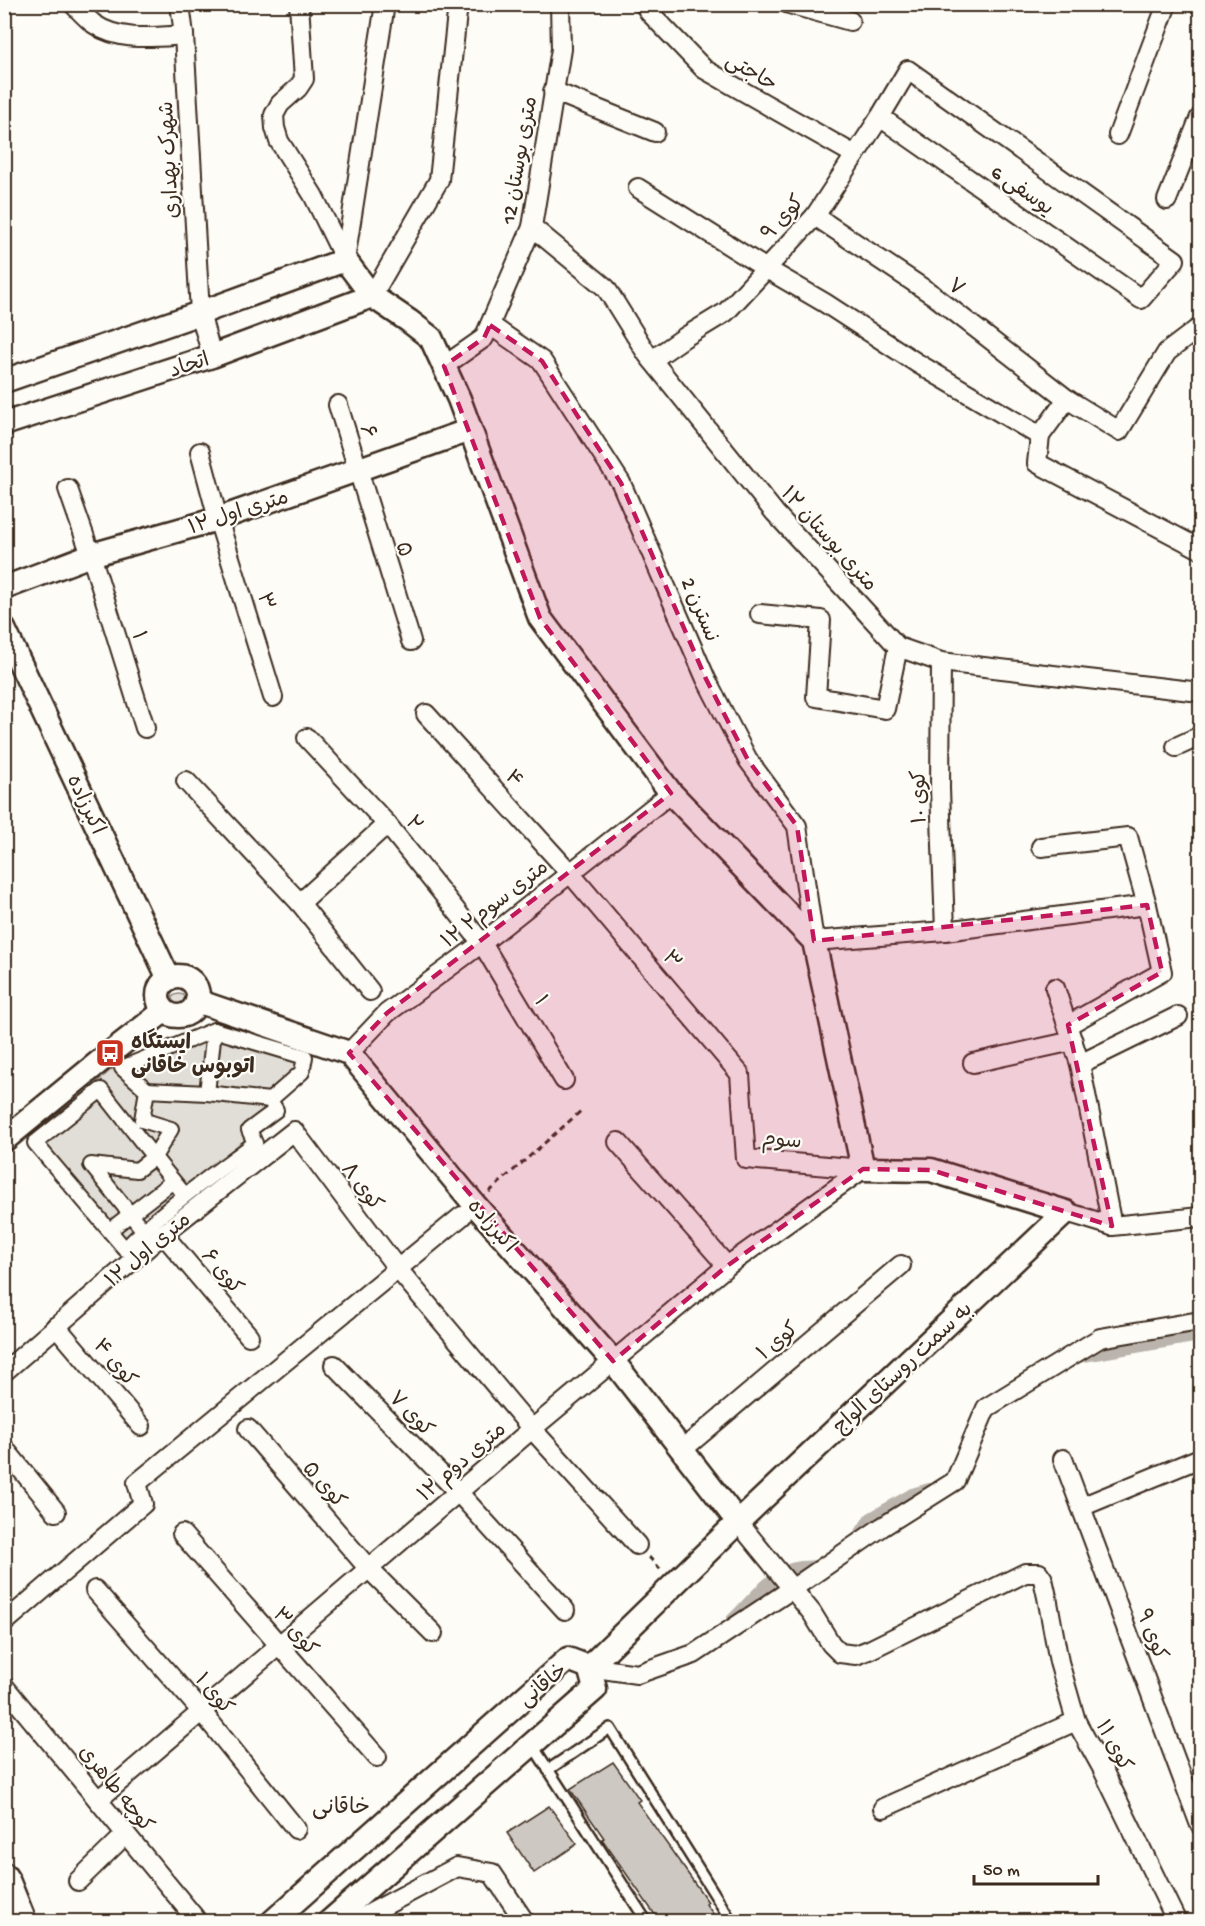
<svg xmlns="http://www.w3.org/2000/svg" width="1205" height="1926" font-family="'Gochi Hand','Playpen Sans Arabic',sans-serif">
	<rect width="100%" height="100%" fill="#fdfcf7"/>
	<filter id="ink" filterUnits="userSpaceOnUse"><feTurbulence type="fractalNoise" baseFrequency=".0167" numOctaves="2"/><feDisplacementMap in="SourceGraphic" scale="12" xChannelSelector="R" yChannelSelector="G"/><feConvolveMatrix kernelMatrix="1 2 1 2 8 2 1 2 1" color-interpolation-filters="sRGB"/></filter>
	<g filter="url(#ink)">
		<!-- green -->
		<g fill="#e1ded7" stroke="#8e847a" stroke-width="1.5">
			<circle cx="179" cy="1003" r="9"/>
			<polygon points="216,1023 311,1053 305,1079 277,1100 256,1133 260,1144 125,1256 28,1142 120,1062"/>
		</g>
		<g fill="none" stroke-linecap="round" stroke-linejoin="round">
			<!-- canal -->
			<g stroke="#bbb4ad" stroke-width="18">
				<polyline points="1073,1355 1200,1333"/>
				<polyline points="857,1544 872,1521 913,1497 930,1492"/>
				<path d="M734,1622C750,1607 771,1579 792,1572C803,1568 812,1572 824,1566"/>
			</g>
		</g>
		<!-- building -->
		<g fill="#cdc8c2" stroke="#3b2a1e" stroke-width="1.5">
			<polygon points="613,1762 640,1800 637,1802 708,1902 706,1904 719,1922 660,1922 602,1839 604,1838 570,1789"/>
			<polygon points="549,1806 577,1844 534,1873 507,1833"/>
		</g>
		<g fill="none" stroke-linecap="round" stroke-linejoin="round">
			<!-- service casing -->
			<g stroke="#3b2a1e" stroke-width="14">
				<g id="service">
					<polyline points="533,1746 647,1922"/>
					<polyline points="548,1770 610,1728 732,1922"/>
				</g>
			</g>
			<!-- pedestrian casing -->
			<g stroke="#3b2a1e" stroke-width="18">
				<g id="pedestrian">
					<polyline points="147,1090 122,1068 214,1030"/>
					<polyline points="207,1093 214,1030 305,1057 302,1072 270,1100"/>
					<polyline points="110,1230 173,1181"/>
					<path d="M143,1230L91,1165L137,1170L154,1157L171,1129L142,1120L147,1090L207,1093L270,1100L276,1110L249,1130L255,1143C210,1177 164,1208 125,1249L35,1143L101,1090C129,1125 156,1161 185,1195"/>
				</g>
			</g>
			<!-- minor casing -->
			<g stroke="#3b2a1e" stroke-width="22">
				<g id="minor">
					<path d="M73,4C80,11 87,19 94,24C119,42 155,37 184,35"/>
					<polyline points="180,4 184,35 200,313 212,356"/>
					<polyline points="299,4 304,79 298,88 280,104 274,115 275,128 279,141 313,195 345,260"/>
					<polyline points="644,4 649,12 704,69 855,155"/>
					<polyline points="789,4 850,21"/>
					<polyline points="553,91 655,132"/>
					<polyline points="1118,135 1167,4"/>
					<polyline points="638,188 765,268 825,303 917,363 1040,436 1037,463 1200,549"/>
					<polyline points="1167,200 1200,117"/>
					<polyline points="815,216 933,295 1067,399 1119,431 1167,352 1196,330 1200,333"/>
					<polyline points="532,227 606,288 647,354 775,513 898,647 941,662 1200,692"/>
					<polyline points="345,260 385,4"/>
					<polyline points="372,296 439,180 458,4"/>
					<polyline points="490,325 542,361 621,483 706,679 748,760 797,826 814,941 945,931 1147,905 1162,972 1068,1025"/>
					<polyline points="652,360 685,337 726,312 815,216 880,117 908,70 1175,260 1141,299 880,117"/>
					<polyline points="444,366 484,338 532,227 561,49 560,4"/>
					<polyline points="338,405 411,641"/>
					<polyline points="1040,436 1067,399"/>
					<polyline points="200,452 218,519 273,697"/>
					<polyline points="68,489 91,555 145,728"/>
					<polyline points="760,614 821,620 816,697 885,709 898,647"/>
					<polyline points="941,662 940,788 945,931"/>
					<polyline points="426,714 570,873 740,1074 746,1159 863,1169"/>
					<polyline points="307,738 387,824 482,943 564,1080"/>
					<polyline points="1176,747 1200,736"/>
					<polyline points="186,781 300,903 370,991"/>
					<polyline points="1041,847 1128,837 1147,905"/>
					<polyline points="300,903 387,824"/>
					<polyline points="1055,988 1080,1064 1112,1226"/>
					<polyline points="349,1053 387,1013 482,943 671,793"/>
					<polyline points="973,1063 1073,1041"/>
					<polyline points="1080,1064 1178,1016"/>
					<polyline points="618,1142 727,1266"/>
					<polyline points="1066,1212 1112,1226 1200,1217"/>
					<polyline points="163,1234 249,1336"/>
					<polyline points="56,1326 141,1426"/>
					<polyline points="334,1365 458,1492 565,1610"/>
					<polyline points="4,1372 163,1234 294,1131 397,1268 532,1429 637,1545"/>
					<polyline points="248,1429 369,1569 433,1633"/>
					<polyline points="4,1448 56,1512"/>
					<polyline points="682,1450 901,1265"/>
					<polyline points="1063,1459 1200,1825"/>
					<polyline points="1081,1507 1200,1458"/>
					<polyline points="738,1522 812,1613 831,1644 840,1653 856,1655 871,1649 1025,1573 1039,1573 1043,1579 1047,1597 1059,1662 1076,1721 1102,1768 1177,1922"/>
					<polyline points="182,1534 377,1757"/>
					<polyline points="95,1590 202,1712 296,1829"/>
					<polyline points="4,1623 143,1504 137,1483 462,1216"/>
					<polyline points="589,1667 637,1674 694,1654 792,1589 882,1527 955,1481 986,1408 1100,1338 1200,1321"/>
					<polyline points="4,1686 195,1918"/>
					<polyline points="98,1800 532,1429 727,1266 863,1169"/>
					<polyline points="883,1808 1076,1721"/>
					<polyline points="78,1881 126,1834"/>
					<polyline points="354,1922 457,1867 492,1873 525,1922"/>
				</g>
			</g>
			<!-- tertiary casing -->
			<g stroke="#3b2a1e" stroke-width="27">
				<g id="tertiary">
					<polyline points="4,381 200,313 345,260 372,296 409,321 431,338 459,399 540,618 671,793 814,941 863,1169 931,1170 1066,1212 738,1522 589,1667"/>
					<polyline points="4,424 212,356 372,296"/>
					<polyline points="4,588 91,555 218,519 470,430"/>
					<polyline points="4,629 169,979"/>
					<circle cx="178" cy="996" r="20"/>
					<polyline points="197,1001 349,1053 475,1205 613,1361 738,1522"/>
					<polyline points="4,1140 110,1053 164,1011"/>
					<polyline points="4,1874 8,1880 25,1922"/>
					<polyline points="272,1922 568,1659 589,1667"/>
					<polyline points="329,1922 595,1689 589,1667"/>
				</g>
			</g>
			<!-- path -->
			<g stroke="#3b2a1e" stroke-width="3" stroke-dasharray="6 4.5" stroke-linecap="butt">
				<polyline points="489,1192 582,1110"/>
				<polyline points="649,1557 661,1570"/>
			</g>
			<!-- service -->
			<use href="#service" stroke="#fdfcf7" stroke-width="9"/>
			<!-- pedestrian -->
			<use href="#pedestrian" stroke="#fdfcf7" stroke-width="14"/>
			<!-- minor -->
			<use href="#minor" stroke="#fdfcf7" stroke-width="18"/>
			<!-- tertiary -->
			<use href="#tertiary" stroke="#fdfcf7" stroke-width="22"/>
		</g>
	</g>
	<!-- marked area -->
	<path fill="#c2185b" fill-opacity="0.2" stroke="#c2185b" stroke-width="4.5" stroke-dasharray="12 8" stroke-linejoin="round" d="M490,325L542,361L621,483L706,679L748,760L797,826L814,941L1147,905L1162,972L1068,1025L1112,1226L931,1170L863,1169L727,1266L613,1361L349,1053L387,1013L671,793L540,618L444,366L484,338Z"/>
	<!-- icons -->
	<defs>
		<g id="bus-square" transform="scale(1.5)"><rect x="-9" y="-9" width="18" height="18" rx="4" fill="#c8321e" stroke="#fdfcf7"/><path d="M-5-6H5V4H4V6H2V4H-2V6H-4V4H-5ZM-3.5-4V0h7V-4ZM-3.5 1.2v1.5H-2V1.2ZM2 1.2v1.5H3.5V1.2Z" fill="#fff"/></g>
	</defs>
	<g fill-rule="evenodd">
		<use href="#bus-square" x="110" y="1053"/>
	</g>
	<g text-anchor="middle" stroke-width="4.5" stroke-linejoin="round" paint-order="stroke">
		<!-- street labels -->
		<g font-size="21" fill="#3b2a1e" stroke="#fdfcf7">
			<text transform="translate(752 71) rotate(30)" y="7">حاجتی</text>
			<text transform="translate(168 160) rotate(-93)" y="7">شهرک بهداری</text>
			<text transform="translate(518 160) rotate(-80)" y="7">12 متری بوستان</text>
			<text transform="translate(1023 189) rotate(35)" y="7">یوسفی 6</text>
			<text transform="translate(782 217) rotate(-48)" y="7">کوی ۹</text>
			<text transform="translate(957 286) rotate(37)" y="7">۷</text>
			<text transform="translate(189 364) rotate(-18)" y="7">اتحاد</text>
			<text transform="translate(369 431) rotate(73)" y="7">۶</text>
			<text transform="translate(238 511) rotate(-18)" y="7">۱۲ متری اول</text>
			<text transform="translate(830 538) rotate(48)" y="7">۱۲ متری بوستان</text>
			<text transform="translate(405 549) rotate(73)" y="7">۵</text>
			<text transform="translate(267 601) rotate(73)" y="7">۳</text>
			<text transform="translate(701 609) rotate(67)" y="7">نسترن 2</text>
			<text transform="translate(140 635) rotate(73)" y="7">۱</text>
			<text transform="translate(515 778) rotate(48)" y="7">۴</text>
			<text transform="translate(918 797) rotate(-91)" y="7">کوی ۱۰</text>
			<text transform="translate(87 804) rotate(65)" y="7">اکبرزاده</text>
			<text transform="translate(415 823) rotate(51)" y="7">۲</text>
			<text transform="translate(494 903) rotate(-38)" y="7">۱۲ متری سوم۲</text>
			<text transform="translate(673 959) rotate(50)" y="7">۳</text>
			<text transform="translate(542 1000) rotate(59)" y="7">۱</text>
			<text transform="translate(782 1139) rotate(5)" y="7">سوم</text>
			<text transform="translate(363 1186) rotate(53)" y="7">کوی ۸</text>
			<text transform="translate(493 1225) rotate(49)" y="7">اکبرزاده</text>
			<text transform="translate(147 1249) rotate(-40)" y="7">۱۲ متری اول</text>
			<text transform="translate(223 1271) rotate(50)" y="7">کوی ۶</text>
			<text transform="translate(777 1340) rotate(-40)" y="7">کوی ۱</text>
			<text transform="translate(116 1362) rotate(50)" y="7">کوی ۴</text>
			<text transform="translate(902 1367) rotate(-43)" y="7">به سمت روستای الواج</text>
			<text transform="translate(412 1413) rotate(46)" y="7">کوی ۷</text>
			<text transform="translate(461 1461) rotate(-41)" y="7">۱۲ متری دوم</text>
			<text transform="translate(325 1484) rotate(49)" y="7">کوی ۵</text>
			<text transform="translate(296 1631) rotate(49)" y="7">کوی ۳</text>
			<text transform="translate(1153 1634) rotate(69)" y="7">کوی ۹</text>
			<text transform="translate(542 1684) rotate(-39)" y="7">خاقانی</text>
			<text transform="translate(215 1693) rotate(50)" y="7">کوی ۱</text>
			<text transform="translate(1115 1745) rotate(62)" y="7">کوی ۱۱</text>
			<text transform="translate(117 1788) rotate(51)" y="7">کوچه طاهری</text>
		</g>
		<!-- poi labels -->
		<g font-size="21" font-weight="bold" fill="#3b2a1e" stroke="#fdfcf7" text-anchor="start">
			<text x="131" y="1048">ایستگاه<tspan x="131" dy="24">اتوبوس خاقانی</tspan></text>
		</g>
		<!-- neighbourhood labels -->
		<g font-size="22" fill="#3b2a1e" stroke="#fdfcf7">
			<text x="341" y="1813">خاقانی</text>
		</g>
	</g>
	<!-- margin -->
	<rect width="1205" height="1926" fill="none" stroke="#fdfcf7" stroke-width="24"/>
	<rect x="12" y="12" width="1181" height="1902" fill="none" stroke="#3b2a1e" stroke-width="2" filter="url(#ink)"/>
	<!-- scale -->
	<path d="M974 1875v9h124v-9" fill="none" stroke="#3b2a1e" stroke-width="3"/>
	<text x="983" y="1875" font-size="18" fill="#3b2a1e" stroke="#fdfcf7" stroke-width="4.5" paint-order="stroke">50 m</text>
</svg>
